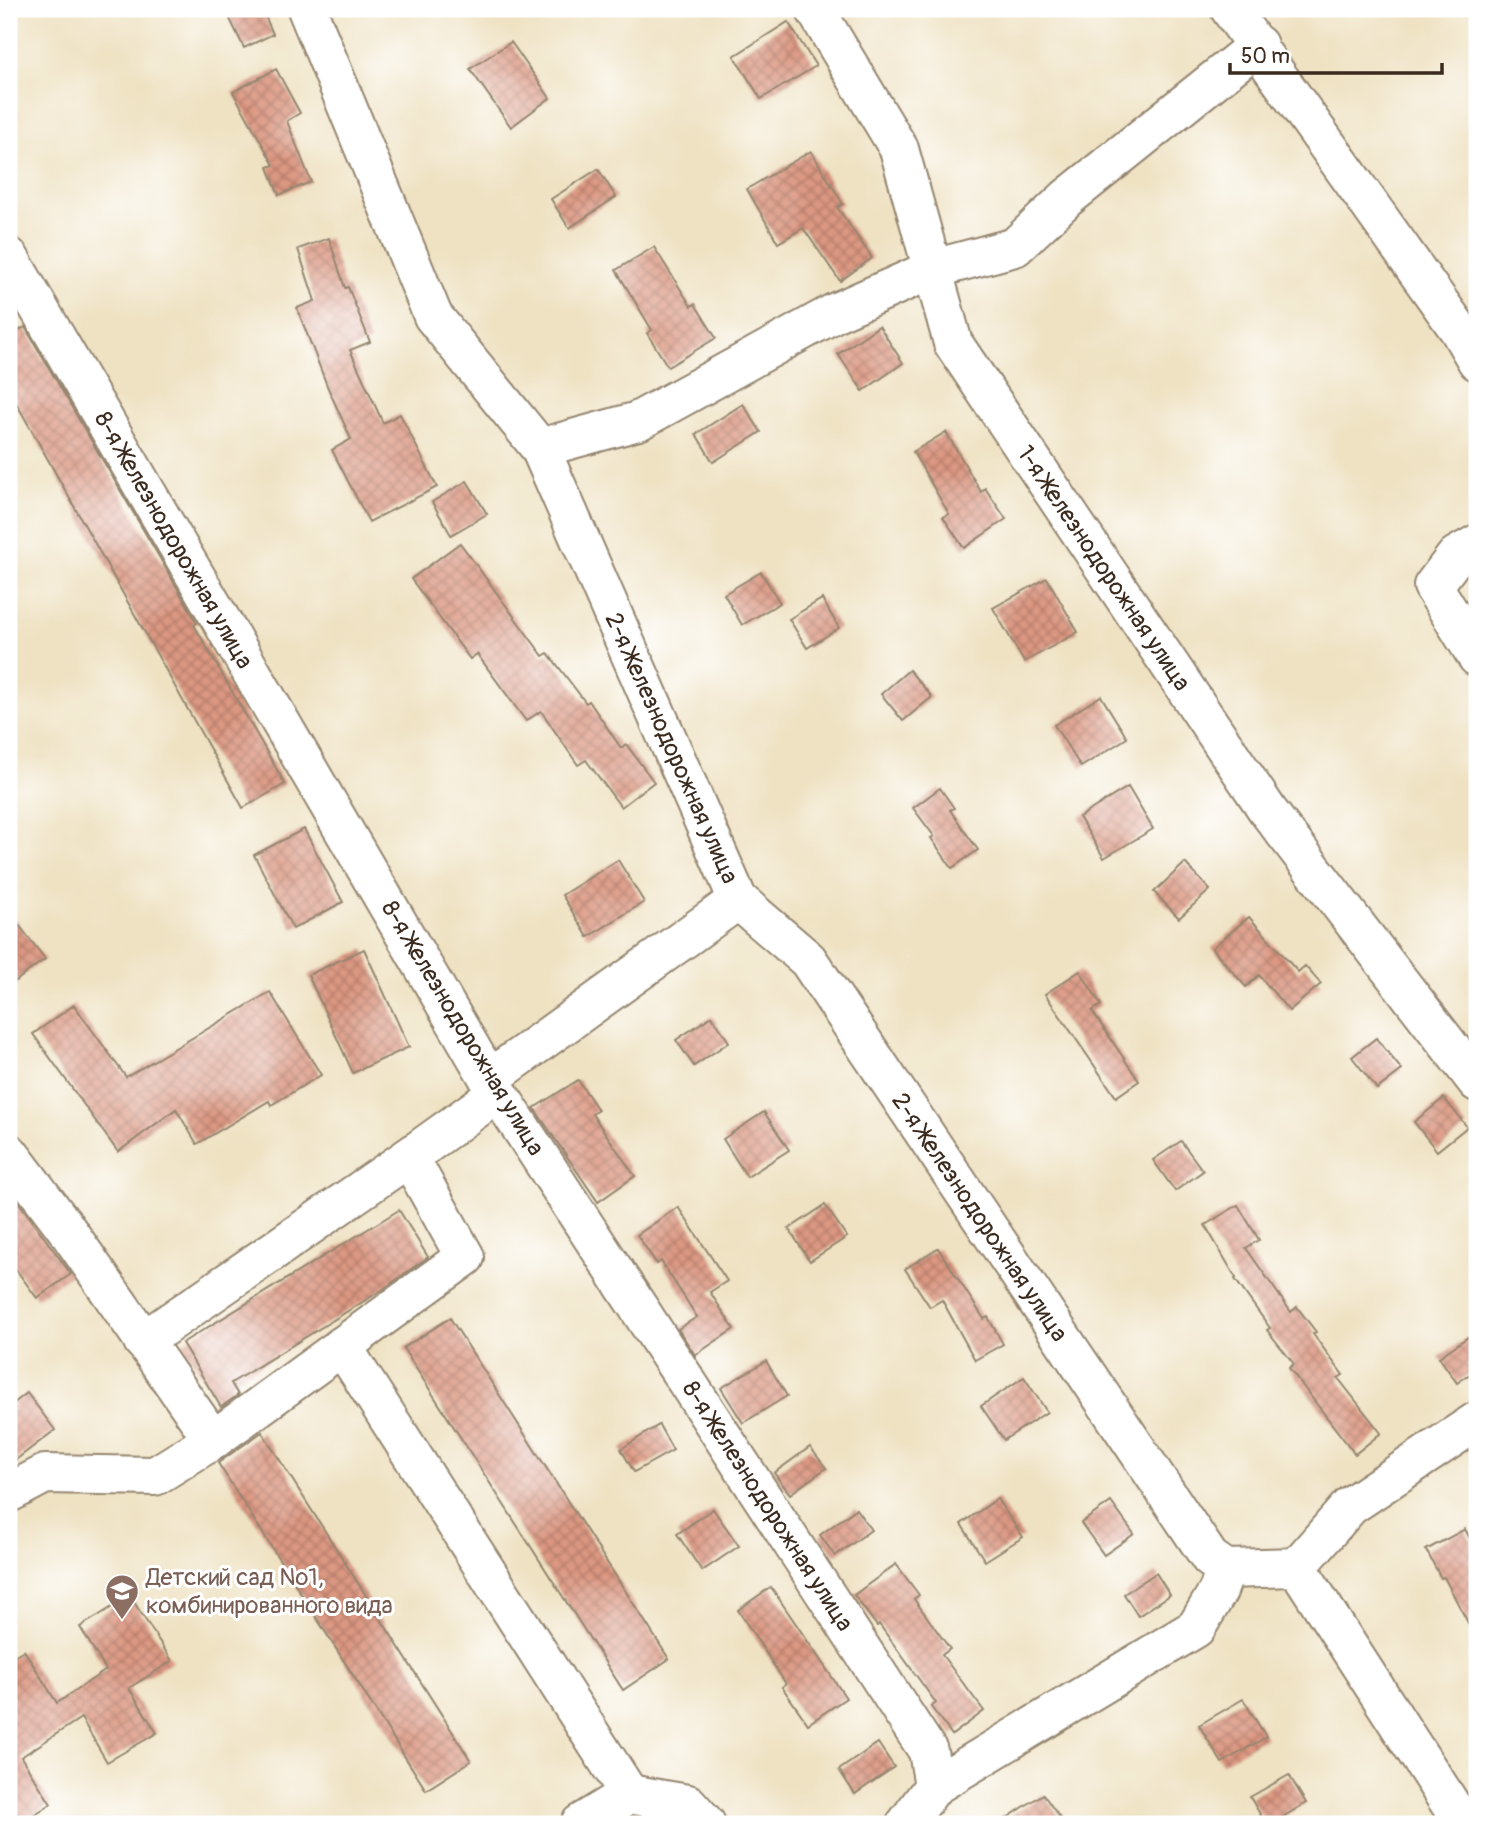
<svg xmlns="http://www.w3.org/2000/svg" width="1486" height="1833" font-family="Pangolin,sans-serif">
	<defs>
		<pattern id="building-cross-hatch" width="8" height="8" patternUnits="userSpaceOnUse" patternTransform="scale(1.75)"><rect width="8" height="8" fill="#dc9882"/><path d="M0 0l8 8M0 8l8-8" fill="none" stroke="#b47c6a"/></pattern>
	</defs>
	<rect width="100%" height="100%" fill="#fff"/>
	<filter id="ink" filterUnits="userSpaceOnUse"><feTurbulence type="fractalNoise" baseFrequency=".0143" numOctaves="2"/><feDisplacementMap in="SourceGraphic" scale="14" xChannelSelector="R" yChannelSelector="G"/><feConvolveMatrix kernelMatrix="1 2 1 2 8 2 1 2 1" color-interpolation-filters="sRGB"/></filter>
	<filter id="wash" filterUnits="userSpaceOnUse"><feTurbulence type="fractalNoise" baseFrequency=".00686" numOctaves="4" result="noise"/><feDisplacementMap in="SourceGraphic" scale="28" xChannelSelector="R" yChannelSelector="G"/><feGaussianBlur stdDeviation="1.57" result="paint"/><feColorMatrix in="noise" values="0 0 0 0 0 0 0 0 0 0 0 0 0 0 0 0 0 1.4 0 .05"/><feComposite in="paint" operator="in"/></filter>
	<g filter="url(#wash)">
		<rect width="100%" height="100%" fill="#efe2c3"/>
		<g id="blocks">
			<!-- building -->
			<g fill="url(#building-cross-hatch)">
				<polygon points="246,9 262,9 273,34 244,48 229,17"/>
				<polygon points="788,22 816,66 761,99 734,56"/>
				<polygon points="511,42 550,98 511,127 470,69"/>
				<polygon points="276,69 300,113 287,121 311,182 279,195 268,167 274,165 233,92"/>
				<polygon points="811,151 843,204 837,207 872,258 840,281 803,228 778,243 747,189"/>
				<polygon points="598,169 616,197 569,228 551,199"/>
				<polygon points="329,238 345,288 348,287 370,342 350,350 383,423 400,414 437,487 369,522 332,450 351,439 328,388 297,308 315,301 298,249"/>
				<polygon points="654,247 691,306 695,304 716,338 668,367 647,333 652,330 616,270"/>
				<polygon points="879,326 903,363 863,391 838,354"/>
				<polygon points="25,327 186,603 197,623 194,625 285,784 243,808 9,390 9,336"/>
				<polygon points="743,404 761,432 713,462 696,434"/>
				<polygon points="946,432 981,492 985,488 1006,519 964,548 943,517 949,514 913,452"/>
				<polygon points="467,481 487,514 451,535 432,502"/>
				<polygon points="460,543 543,656 548,653 586,703 589,701 621,748 626,744 654,782 621,807 586,760 578,765 541,711 526,721 477,654 470,659 411,579"/>
				<polygon points="761,572 780,603 742,625 724,594"/>
				<polygon points="1047,578 1078,632 1024,662 993,608"/>
				<polygon points="822,599 839,628 807,648 789,619"/>
				<polygon points="909,670 932,697 903,721 881,694"/>
				<polygon points="1101,696 1127,738 1081,767 1054,725"/>
				<polygon points="1128,787 1153,829 1104,858 1079,817"/>
				<polygon points="940,788 954,808 950,810 978,850 952,868 931,838 934,836 913,808"/>
				<polygon points="304,829 343,902 293,929 254,855"/>
				<polygon points="618,860 644,902 588,937 562,895"/>
				<polygon points="1185,863 1210,890 1179,918 1154,892"/>
				<polygon points="9,912 45,959 9,986"/>
				<polygon points="1249,917 1298,972 1305,966 1321,984 1289,1011 1259,975 1246,987 1212,948"/>
				<polygon points="364,949 409,1047 353,1073 308,975"/>
				<polygon points="1080,971 1101,1005 1092,1011 1139,1081 1116,1097 1045,994"/>
				<polygon points="270,992 321,1075 271,1105 269,1101 197,1144 176,1109 118,1152 33,1034 74,1005 126,1077"/>
				<polygon points="712,1016 729,1042 694,1066 676,1040"/>
				<polygon points="1376,1038 1402,1070 1377,1089 1352,1057"/>
				<polygon points="578,1080 598,1110 592,1114 635,1176 598,1202 534,1108"/>
				<polygon points="1444,1098 1467,1127 1437,1151 1414,1122"/>
				<polygon points="764,1112 789,1150 747,1177 723,1139"/>
				<polygon points="1181,1141 1203,1171 1175,1191 1153,1160"/>
				<polygon points="9,1189 71,1274 37,1298 9,1260"/>
				<polygon points="825,1205 847,1237 810,1261 789,1229"/>
				<polygon points="1238,1205 1259,1240 1246,1248 1291,1312 1297,1307 1316,1332 1313,1334 1343,1375 1338,1378 1381,1433 1355,1454 1289,1368 1294,1364 1267,1330 1270,1328 1235,1279 1236,1278 1205,1225"/>
				<polygon points="678,1207 727,1281 710,1292 734,1329 695,1355 678,1329 697,1317 661,1261 657,1264 637,1235"/>
				<polygon points="399,1210 428,1257 382,1290 231,1383 238,1395 221,1407 182,1343"/>
				<polygon points="938,1248 984,1319 988,1317 1003,1344 975,1360 942,1300 930,1307 905,1269"/>
				<polygon points="450,1318 669,1659 623,1690 403,1348"/>
				<polygon points="1468,1337 1477,1351 1477,1369 1457,1383 1439,1357"/>
				<polygon points="766,1361 787,1396 743,1423 721,1388"/>
				<polygon points="1024,1377 1047,1412 1004,1440 981,1406"/>
				<polygon points="27,1393 55,1430 9,1465 9,1407"/>
				<polygon points="659,1425 673,1450 634,1472 621,1449"/>
				<polygon points="262,1432 471,1761 426,1790 218,1463"/>
				<polygon points="810,1447 826,1468 790,1494 774,1473"/>
				<polygon points="997,1499 1023,1537 985,1561 961,1524"/>
				<polygon points="1111,1502 1134,1534 1104,1555 1081,1523"/>
				<polygon points="713,1509 739,1546 702,1571 677,1534"/>
				<polygon points="856,1509 871,1530 835,1556 820,1535"/>
				<polygon points="1465,1529 1477,1552 1477,1640 1444,1577 1441,1578 1426,1550"/>
				<polygon points="896,1564 919,1595 914,1599 950,1649 942,1655 984,1711 952,1735 931,1707 936,1703 879,1624 877,1626 854,1595"/>
				<polygon points="1156,1573 1170,1595 1138,1616 1124,1594"/>
				<polygon points="771,1587 846,1698 808,1724 782,1687 786,1684 738,1610"/>
				<polygon points="130,1596 172,1661 129,1688 157,1733 107,1762 81,1718 21,1757 51,1804 19,1824 9,1824 9,1659 24,1650 57,1703 106,1670 80,1627"/>
				<polygon points="1243,1699 1266,1737 1222,1763 1199,1725"/>
				<polygon points="878,1743 894,1767 855,1794 839,1770"/>
				<polygon points="1289,1775 1306,1803 1271,1824 1266,1824 1250,1797"/>
				<polygon points="1043,1794 1064,1824 998,1824"/>
			</g>
		</g>
	</g>
	<g filter="url(#ink)">
		<use href="#blocks" fill-opacity="0" stroke="#958670" stroke-width="2"/>
		<g fill="none" stroke-linecap="round" stroke-linejoin="round">
			<!-- minor casing -->
			<g stroke="#958670" stroke-width="42">
				<g id="minor">
					<polyline points="307,9 433,316 540,448 738,900 808,960 1210,1558 1226,1569"/>
					<polyline points="815,9 899,149 953,343 1268,811 1477,1082"/>
					<polyline points="1230,9 1459,330 1477,361"/>
					<polyline points="9,257 489,1079 928,1751 934,1786"/>
					<polyline points="540,448 638,421 836,312 933,269 1015,247 1067,198 1258,45"/>
					<polyline points="1477,544 1456,556 1433,586 1477,657"/>
					<polyline points="489,1079 738,900"/>
					<polyline points="9,1153 65,1227 213,1440"/>
					<polyline points="143,1341 409,1157"/>
					<polyline points="342,1346 629,1794"/>
					<polyline points="9,1493 45,1474 155,1476 213,1440 465,1257 409,1157 498,1093"/>
					<polyline points="1297,1567 1463,1824"/>
					<polyline points="580,1824 629,1794 688,1804 706,1824"/>
					<polyline points="906,1824 934,1786 1196,1628 1218,1591 1226,1569 1297,1567 1350,1506 1477,1421"/>
				</g>
			</g>
			<!-- minor -->
			<use href="#minor" stroke="#fff" stroke-width="38"/>
		</g>
	</g>
	<!-- icons -->
	<defs>
		<g id="school-pin" transform="scale(1.75)"><path d="M0 17L-7.5 6A9.5 9.5 0 1 1 7.5 6Z" fill="#8d6e63" stroke="#fff"/><path d="M0-5L7-2L0 1L-7-2ZM-4 1L0 2.5L4 1V4Q0 6-4 4Z" fill="#fff"/></g>
	</defs>
	<g fill-rule="evenodd">
		<use href="#school-pin" x="122" y="1591"/>
	</g>
	<g text-anchor="middle" stroke-width="6" stroke-linejoin="round" paint-order="stroke">
		<!-- street labels -->
		<g font-size="24" fill="#3b2a1e" stroke="#fff">
			<text transform="translate(174 540) rotate(60)" y="8">8-я Железнодорожная улица</text>
			<text transform="translate(1104 568) rotate(56)" y="8">1-я Железнодорожная улица</text>
			<text transform="translate(672 748) rotate(66)" y="8">2-я Железнодорожная улица</text>
			<text transform="translate(463 1028) rotate(59)" y="8">8-я Железнодорожная улица</text>
			<text transform="translate(980 1217) rotate(56)" y="8">2-я Железнодорожная улица</text>
			<text transform="translate(768 1506) rotate(57)" y="8">8-я Железнодорожная улица</text>
		</g>
		<!-- education labels -->
		<g font-size="24" fill="#785e54" stroke="#fff" text-anchor="start">
			<text x="146" y="1585">Детский сад №1,<tspan x="146" dy="28">комбинированного вида</tspan></text>
		</g>
	</g>
	<!-- margin -->
	<rect width="1486" height="1833" fill="none" stroke="#fff" stroke-width="35"/>
	<!-- scale -->
	<path d="M1230 63v10h212v-10" fill="none" stroke="#3b2a1e" stroke-width="3.5"/>
	<text x="1241" y="63" font-size="21" fill="#3b2a1e" stroke="#ffffff" stroke-width="5" paint-order="stroke">50 m</text>
</svg>
